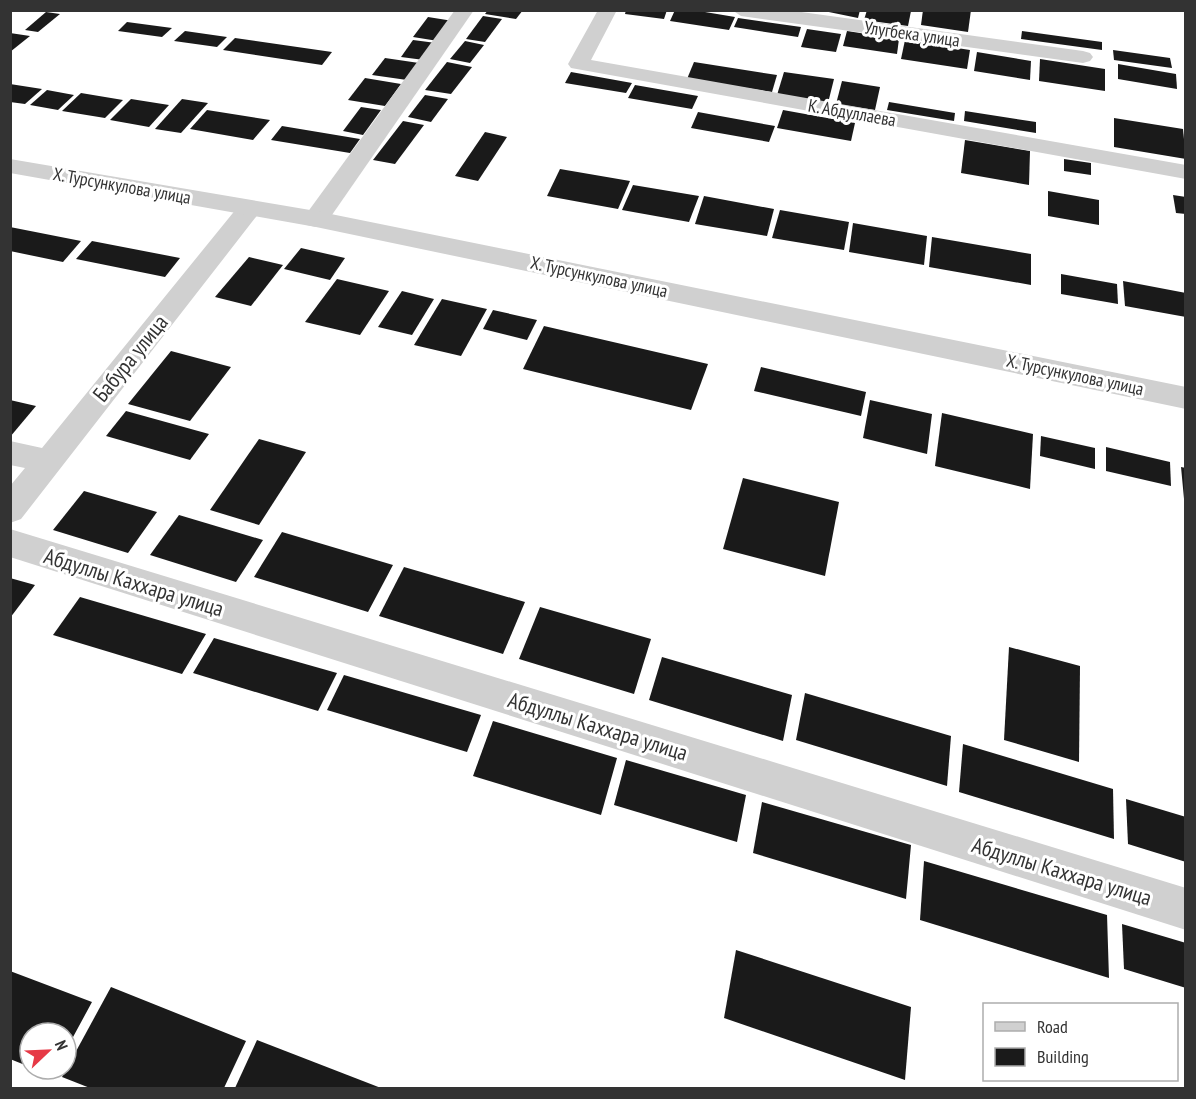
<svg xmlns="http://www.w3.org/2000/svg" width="1196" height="1099" font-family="'PT Sans Narrow',sans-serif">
	<rect width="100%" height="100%" fill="#fff"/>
	<!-- building -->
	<g fill="#1a1a1a">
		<polygon points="488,10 523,10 516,19 485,14"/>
		<polygon points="626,10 667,10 664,19 625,14"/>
		<polygon points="675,10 693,10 735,17 729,30 670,21"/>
		<polygon points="819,10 860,10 858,18"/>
		<polygon points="867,10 909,10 911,11 908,26 864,20"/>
		<polygon points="923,10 971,10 968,32 921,25"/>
		<polygon points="46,12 60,14 38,32 25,30"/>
		<polygon points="483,16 502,19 485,42 466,39"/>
		<polygon points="428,17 453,21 438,41 413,37"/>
		<polygon points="738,18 801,27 798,37 734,27"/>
		<polygon points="127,22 172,28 162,37 118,31"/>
		<polygon points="807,29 841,34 836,52 801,47"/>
		<polygon points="185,31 227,37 217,47 174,41"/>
		<polygon points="847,31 899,39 897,54 843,46"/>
		<polygon points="1022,31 1102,42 1102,50 1021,39"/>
		<polygon points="10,33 30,36 10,52"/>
		<polygon points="235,38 332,52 322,65 223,50"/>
		<polygon points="413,40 436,43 424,60 401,57"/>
		<polygon points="905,40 970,50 967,69 901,59"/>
		<polygon points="465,41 484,45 470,63 450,59"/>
		<polygon points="1113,50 1170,58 1172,68 1114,60"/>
		<polygon points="977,52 1031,61 1030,80 974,71"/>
		<polygon points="385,58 419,63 407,80 372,75"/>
		<polygon points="1040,59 1105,69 1105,91 1039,81"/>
		<polygon points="447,62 472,67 451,94 425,90"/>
		<polygon points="694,62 777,75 772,92 687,79"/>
		<polygon points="1118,64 1176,74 1177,89 1118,79"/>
		<polygon points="571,72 632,83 626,93 565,83"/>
		<polygon points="784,72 834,79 828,103 777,95"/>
		<polygon points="365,78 401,84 385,106 348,100"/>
		<polygon points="842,81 880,87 875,110 836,104"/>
		<polygon points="10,84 42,89 25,104 10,102"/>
		<polygon points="635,85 698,96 692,109 628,98"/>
		<polygon points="47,90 74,95 58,110 30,105"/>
		<polygon points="81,93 123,100 105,118 62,111"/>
		<polygon points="425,95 448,99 431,122 408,117"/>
		<polygon points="131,99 169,105 149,127 110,120"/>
		<polygon points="182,99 208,103 181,133 155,129"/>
		<polygon points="889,102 955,113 954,121 887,110"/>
		<polygon points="361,107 381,110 363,135 343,131"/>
		<polygon points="207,110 270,120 253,140 190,129"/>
		<polygon points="783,110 855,123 851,141 777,128"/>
		<polygon points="965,111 1036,122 1036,133 964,121"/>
		<polygon points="698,112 775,126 769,142 691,128"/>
		<polygon points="1114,118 1183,129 1186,159 1114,147"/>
		<polygon points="403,121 424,125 395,164 373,160"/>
		<polygon points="282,126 360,139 350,153 271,140"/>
		<polygon points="485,132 507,137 478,181 455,176"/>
		<polygon points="965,140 1030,151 1029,185 961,173"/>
		<polygon points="1064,159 1091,163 1091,175 1064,171"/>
		<polygon points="560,169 630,181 618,209 547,196"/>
		<polygon points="633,185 699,196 689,222 622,210"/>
		<polygon points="1048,191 1099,200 1099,225 1048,216"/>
		<polygon points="1173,195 1186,197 1186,214 1176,213"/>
		<polygon points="704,196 774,209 767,236 695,224"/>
		<polygon points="780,210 849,222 844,250 772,238"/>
		<polygon points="853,223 927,236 924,265 849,252"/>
		<polygon points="10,227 81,241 63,262 10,251"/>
		<polygon points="932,237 1031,254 1031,285 929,267"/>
		<polygon points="92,241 180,258 165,277 76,259"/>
		<polygon points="301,248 345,258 330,280 284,269"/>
		<polygon points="249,257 283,265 251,306 215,297"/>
		<polygon points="1061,274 1117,284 1118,304 1061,294"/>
		<polygon points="337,279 389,291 360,335 305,322"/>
		<polygon points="1123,281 1186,293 1186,317 1125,306"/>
		<polygon points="402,291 434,299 412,335 378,327"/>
		<polygon points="442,299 487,309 461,356 414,345"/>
		<polygon points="493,310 537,320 527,340 483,329"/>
		<polygon points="544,326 708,364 691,410 523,369"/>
		<polygon points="171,351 231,367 190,421 128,404"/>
		<polygon points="761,367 866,392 861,416 754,391"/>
		<polygon points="10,400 36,406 10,437"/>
		<polygon points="870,400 932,414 927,454 863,438"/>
		<polygon points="126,411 209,434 190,460 106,436"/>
		<polygon points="942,413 1033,434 1030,489 935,466"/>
		<polygon points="1041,436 1095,448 1095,469 1040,456"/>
		<polygon points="259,439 306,452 259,525 210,510"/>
		<polygon points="1106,447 1170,462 1171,486 1106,471"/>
		<polygon points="1181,467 1186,468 1186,499 1184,499"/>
		<polygon points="743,478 839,502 825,576 723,549"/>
		<polygon points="84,491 157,512 128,553 53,530"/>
		<polygon points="179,515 263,540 236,582 150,555"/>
		<polygon points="282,532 393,565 368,612 254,577"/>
		<polygon points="404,567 525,602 503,654 379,616"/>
		<polygon points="10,578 35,585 10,618"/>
		<polygon points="80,597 206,634 182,674 53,635"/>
		<polygon points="540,607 651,639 634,694 519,659"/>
		<polygon points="214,638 337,673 318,711 193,673"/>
		<polygon points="1009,647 1080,666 1079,762 1004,740"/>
		<polygon points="662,657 792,695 783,741 649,700"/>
		<polygon points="344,675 481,715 467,752 327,710"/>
		<polygon points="805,693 951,736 947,786 796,740"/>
		<polygon points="493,721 617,758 601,815 473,776"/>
		<polygon points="963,744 1113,789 1114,839 959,792"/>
		<polygon points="626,760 746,795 737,842 614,805"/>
		<polygon points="1126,799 1186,817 1186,862 1128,844"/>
		<polygon points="762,802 911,845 906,899 753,853"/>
		<polygon points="924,861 1107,915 1109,978 920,920"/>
		<polygon points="1122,924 1186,943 1186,988 1124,969"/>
		<polygon points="736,950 911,1007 905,1080 724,1018"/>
		<polygon points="10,971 92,1002 66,1050 66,1033 30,1033 30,1067 10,1059"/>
		<polygon points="111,987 246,1041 224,1088 90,1088 62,1077"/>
		<polygon points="257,1040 381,1088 235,1088"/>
	</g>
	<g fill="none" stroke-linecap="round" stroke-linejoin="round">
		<!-- minor -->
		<g fill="#d0d0d0" fill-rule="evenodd">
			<polygon points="455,10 474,10 325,225 316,227 307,225 304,219 307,213"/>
			<polygon points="598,10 617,10 591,60 1186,165 1186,179 571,68 568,64"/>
			<polygon points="732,10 787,10 1083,51 1090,53 1093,57 1090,61 1083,63 741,16"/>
			<polygon points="250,200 259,203 262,208 259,213 21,519 10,523 10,486 25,468 10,465 10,441 42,448 241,203"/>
			<polygon points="10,529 1186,888 1186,930 10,557"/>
		</g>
		<!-- tertiary -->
		<polygon fill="#d0d0d0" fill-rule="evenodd" points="10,159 316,211 1186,387 1186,409 316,227 10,173"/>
	</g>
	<g text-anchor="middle" stroke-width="6" stroke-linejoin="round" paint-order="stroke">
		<!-- far-street labels -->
		<g font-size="18" fill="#333" stroke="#fff">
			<text transform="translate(912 34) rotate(8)" y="6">Улугбека улица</text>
			<text transform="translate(852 113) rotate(10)" y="6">К. Абдуллаева</text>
			<text transform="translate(122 186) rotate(10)" y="6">Х. Турсункулова улица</text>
			<text transform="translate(599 277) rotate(12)" y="6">Х. Турсункулова улица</text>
			<text transform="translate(1075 375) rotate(12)" y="6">Х. Турсункулова улица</text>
		</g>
		<!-- street labels -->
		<g font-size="22" fill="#333" stroke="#fff">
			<text transform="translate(130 358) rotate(-51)" y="8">Бабура улица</text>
			<text transform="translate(134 582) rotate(17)" y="8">Абдуллы Каххара улица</text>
			<text transform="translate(598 726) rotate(17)" y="8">Абдуллы Каххара улица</text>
			<text transform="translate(1062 871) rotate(17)" y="8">Абдуллы Каххара улица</text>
		</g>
	</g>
	<!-- border -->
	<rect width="1196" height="1099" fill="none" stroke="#333333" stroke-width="24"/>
	<!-- legend -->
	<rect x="983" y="1003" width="195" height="78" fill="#ffffff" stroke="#adadad" stroke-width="1.5"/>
	<rect x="995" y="1022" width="30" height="9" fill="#d0d0d0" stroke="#adadad" stroke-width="1.5"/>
	<text x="1037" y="1033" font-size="18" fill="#333333">Road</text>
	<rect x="995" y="1048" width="30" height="18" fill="#1a1a1a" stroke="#adadad" stroke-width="1.5"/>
	<text x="1037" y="1063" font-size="18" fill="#333333">Building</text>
	<!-- north arrow -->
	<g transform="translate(48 1051) rotate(67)"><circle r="28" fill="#ffffff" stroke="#adadad" stroke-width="1.5"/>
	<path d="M0-4.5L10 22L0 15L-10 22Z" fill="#e63946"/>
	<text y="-9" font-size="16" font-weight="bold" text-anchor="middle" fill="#333333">N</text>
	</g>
</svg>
